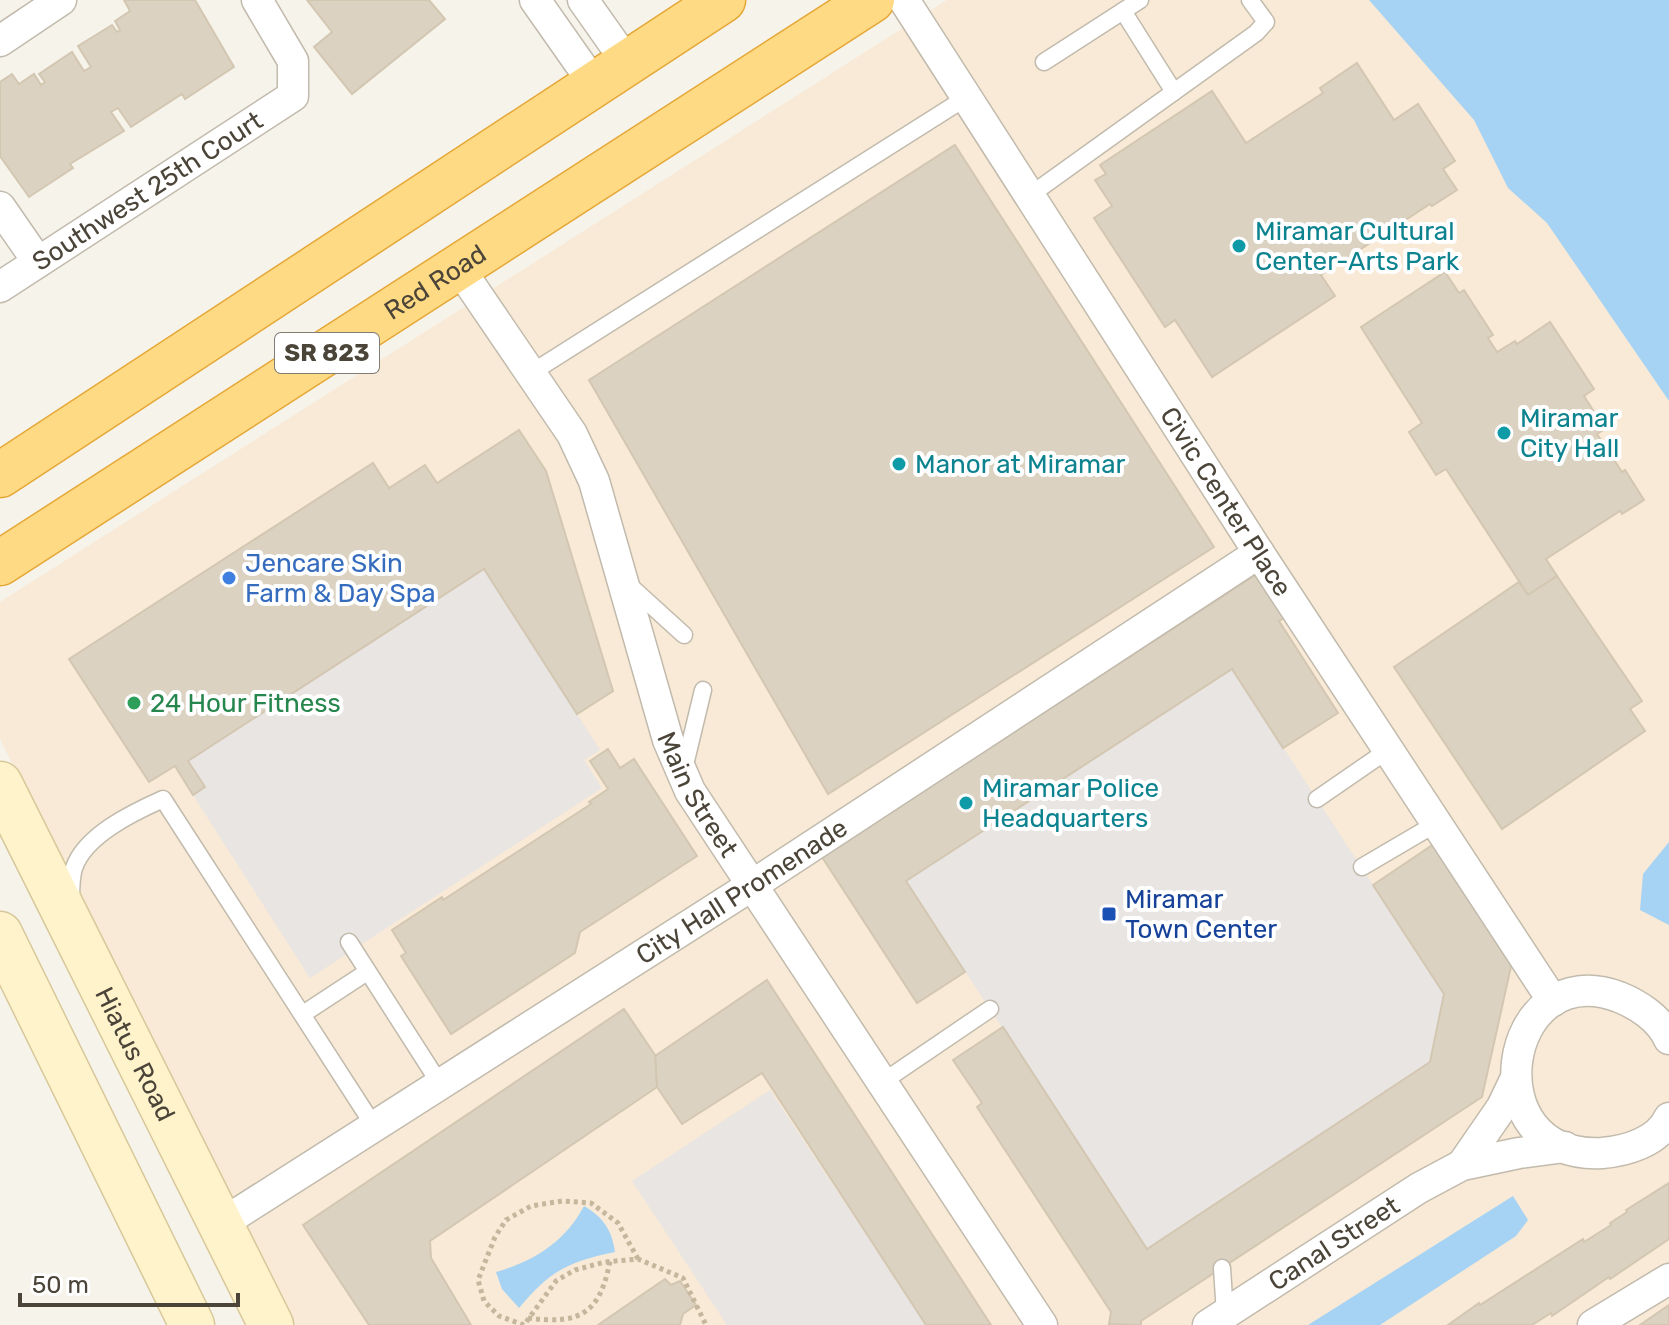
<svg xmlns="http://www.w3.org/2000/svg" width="1669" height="1325" font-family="Rubik,sans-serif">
	<rect width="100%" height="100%" fill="#f6f3eb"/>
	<!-- commercial -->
	<polygon fill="#f8ead6" points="947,0 1669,0 1669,1325 287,1325 0,739 0,602"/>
	<!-- parking -->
	<g fill="#e8e5e2">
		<polygon points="484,569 600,750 584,760 602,788 310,978 193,795 204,787 188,761"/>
		<polygon points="1232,669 1444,994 1430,1062 1147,1249 906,881"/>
		<polygon points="770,1090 926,1325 727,1325 632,1181"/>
	</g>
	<!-- water -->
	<g fill="#a6d3f4">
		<polygon points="1369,0 1669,0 1669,401 1547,223 1508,188 1474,120"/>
		<polygon points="1669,842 1669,925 1640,910 1643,874"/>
		<polygon points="1513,1196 1528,1220 1516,1236 1380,1325 1308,1325"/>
		<path d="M584,1206C603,1217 612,1230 615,1252C567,1262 550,1271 519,1308L502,1289L496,1272C534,1261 565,1242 584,1206Z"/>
	</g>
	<!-- building -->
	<g fill="#dbd2c2" stroke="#d4c7b2" stroke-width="2">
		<polygon points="124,0 195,0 234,67 185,99 182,94 131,127 118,108 111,112 124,131 70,164 73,168 29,197 0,156 0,82 12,74 19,84 34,74 41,85 45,82 39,74 72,52 84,71 91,67 78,46 112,25 117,32 120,30 115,21 130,11"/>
		<polygon points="307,0 429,0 445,19 352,94 314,47 332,32"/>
		<polygon points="1357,63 1394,120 1418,104 1455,161 1443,169 1457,190 1432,206 1430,204 1321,275 1335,296 1212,377 1175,320 1165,327 1094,218 1112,206 1095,180 1106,174 1100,165 1212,91 1246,143 1323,93 1320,88"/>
		<polygon points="955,145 1214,547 828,794 589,380"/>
		<polygon points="1445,272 1459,293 1464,290 1493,335 1488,338 1497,352 1515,341 1517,344 1550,322 1594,389 1584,396 1605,429 1597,434 1622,472 1625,470 1644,500 1622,514 1620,511 1546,559 1557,576 1528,595 1446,469 1436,475 1409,432 1422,423 1361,327"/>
		<polygon points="519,430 546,471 613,691 577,714 484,569 188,761 205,787 193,795 175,766 149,782 69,659 373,463 389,488 425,465 437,483"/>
		<polygon points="1260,572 1288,616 1279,621 1338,713 1283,748 1232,669 906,881 965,972 917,1003 822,857"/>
		<polygon points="1557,576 1642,701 1630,709 1645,731 1502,829 1394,667 1519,582 1528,595"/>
		<polygon points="608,749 620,768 634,759 697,856 580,932 575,953 451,1034 401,956 406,953 392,930 442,897 443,900 591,804 589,802 608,789 590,761"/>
		<polygon points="1434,844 1512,962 1482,1097 1141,1321 1141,1325 1109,1324 1111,1312 977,1107 982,1103 953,1060 1003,1027 1147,1249 1430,1062 1444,994 1373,885"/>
		<polygon points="767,980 991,1325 926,1325 762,1073 682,1124 657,1087 655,1056"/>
		<polygon points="624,1009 655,1055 657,1087 430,1241 431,1258 471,1325 369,1325 303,1225"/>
		<polygon points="1669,1183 1669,1239 1610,1279 1609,1277 1552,1316 1551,1313 1532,1325 1448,1325 1479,1303 1480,1305 1583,1239 1584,1242 1611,1225 1610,1223 1627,1212 1626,1210"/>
		<polygon points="665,1279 671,1285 680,1281 696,1305 683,1314 680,1325 598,1325"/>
		<polygon points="1669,1305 1669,1325 1640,1325"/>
	</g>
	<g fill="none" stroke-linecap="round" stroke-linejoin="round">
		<!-- service casing -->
		<g stroke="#c2bbad" stroke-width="19">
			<g id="service">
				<polyline points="1123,11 1174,92"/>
				<polyline points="1044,62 1140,0"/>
				<polyline points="1029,196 1256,33 1266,22 1250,0"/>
				<polyline points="531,373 967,97"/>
				<polyline points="629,585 684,635"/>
				<polyline points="684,769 703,690"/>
				<polyline points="1317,799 1388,750"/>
				<polyline points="1362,867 1437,823"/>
				<path d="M71,900C71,890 71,878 74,868C85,835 134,812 163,799L374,1126"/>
				<polyline points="349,942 440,1084"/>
				<polyline points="303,1014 367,972"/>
				<polyline points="881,1083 990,1009"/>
				<polyline points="1222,1268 1225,1314"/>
			</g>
		</g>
		<!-- minor casing -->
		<g stroke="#c2bbad" stroke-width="33">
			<g id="minor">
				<polyline points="535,0 594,84"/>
				<polyline points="583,0 626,61"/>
				<path id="s1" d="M904,0L1259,553L1553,1001"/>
				<polyline points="0,41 61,0"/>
				<polyline points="0,207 38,262"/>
				<path id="s2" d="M459,268L572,434L594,481L668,740L690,791L1042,1325"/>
				<path id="s3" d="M0,287L293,96V61L257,0"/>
				<path d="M1669,1039C1660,1019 1639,1005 1619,997C1501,953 1471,1160 1602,1153C1626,1151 1658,1142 1669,1118"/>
				<polyline points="1462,1165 1502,1107 1514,1082"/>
				<path id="s4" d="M221,1224L751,886L1259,553"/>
				<path id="s5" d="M1208,1325L1419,1188L1462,1165L1519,1153L1565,1147"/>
				<polyline points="1593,1325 1669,1279"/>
			</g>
		</g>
		<!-- secondary casing -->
		<g stroke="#d8c899" stroke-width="47">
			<g id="secondary">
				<path id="s6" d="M0,784L271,1325"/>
				<polyline points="0,934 192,1325"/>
			</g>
		</g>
		<!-- trunk casing -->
		<g stroke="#e5a736" stroke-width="47">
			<g id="trunk">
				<polyline points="0,475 723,0"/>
				<path id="s7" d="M0,563L872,0"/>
			</g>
		</g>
		<!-- path -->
		<g stroke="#c5b79d" stroke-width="5" stroke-dasharray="4 4" stroke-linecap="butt">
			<polyline points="638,1259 618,1223 591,1203 562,1201 531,1206 506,1220 495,1237 478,1280 484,1301 499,1316 524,1325 556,1281 575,1270 605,1262 638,1259 683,1278 706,1325"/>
			<path d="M528,1318C581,1325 600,1313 610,1261"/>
		</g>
		<!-- service -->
		<use href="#service" stroke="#fff" stroke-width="16"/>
		<!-- minor -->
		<use href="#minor" stroke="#fff" stroke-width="30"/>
		<!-- secondary -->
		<use href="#secondary" stroke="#fff3cc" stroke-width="44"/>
		<!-- trunk -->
		<use href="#trunk" stroke="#ffda84" stroke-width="44"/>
	</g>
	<!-- markers -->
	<g fill="#0f9aa8" stroke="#fff" stroke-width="3">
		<circle cx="1239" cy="246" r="8"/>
		<circle cx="1504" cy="433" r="8"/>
		<circle cx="899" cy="464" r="8"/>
		<circle cx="966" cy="803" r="8"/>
	</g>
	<circle fill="#3f7fe0" stroke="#fff" stroke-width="3" cx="229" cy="578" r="8"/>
	<circle fill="#2e9e5b" stroke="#fff" stroke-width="3" cx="134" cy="703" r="8"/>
	<rect fill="#1a4fb4" stroke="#fff" stroke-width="3" x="1101" y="906" width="16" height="16" rx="4"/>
	<g text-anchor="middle" stroke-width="8" stroke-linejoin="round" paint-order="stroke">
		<!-- shield labels -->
		<rect fill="#fff" stroke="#817c74" stroke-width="2" x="275" y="333" width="104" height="40" rx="6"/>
		<g font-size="24" font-weight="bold" fill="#4b4438">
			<text x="327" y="361">SR 823</text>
		</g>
		<!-- street labels -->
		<g font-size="26" fill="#4b4438" stroke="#fff">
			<text dy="9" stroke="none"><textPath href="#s3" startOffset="176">Southwest 25th Court</textPath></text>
			<text dy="9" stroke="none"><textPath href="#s7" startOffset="518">Red Road</textPath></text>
			<text dy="9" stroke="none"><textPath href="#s1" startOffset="596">Civic Center Place</textPath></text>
			<text dy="9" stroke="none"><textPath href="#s2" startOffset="584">Main Street</textPath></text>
			<text dy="9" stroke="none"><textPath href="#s4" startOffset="618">City Hall Promenade</textPath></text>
			<text dy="9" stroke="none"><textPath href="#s6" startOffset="302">Hiatus Road</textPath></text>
			<text dy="9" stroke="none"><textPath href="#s5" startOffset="150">Canal Street</textPath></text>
		</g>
		<!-- culture labels -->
		<g font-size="26" fill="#0d838f" stroke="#fff" text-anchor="start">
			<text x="1255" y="240">Miramar Cultural<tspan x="1255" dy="30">Center-Arts Park</tspan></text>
			<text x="1520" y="427">Miramar<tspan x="1520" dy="30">City Hall</tspan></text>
			<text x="915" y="473">Manor at Miramar</text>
			<text x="982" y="797">Miramar Police<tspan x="982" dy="30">Headquarters</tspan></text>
		</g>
		<!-- shop labels -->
		<g font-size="26" fill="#366cbe" stroke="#fff" text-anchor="start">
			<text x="245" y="572">Jencare Skin<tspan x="245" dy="30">Farm &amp; Day Spa</tspan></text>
		</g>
		<!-- leisure labels -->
		<g font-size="26" fill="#27864d" stroke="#fff" text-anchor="start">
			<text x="150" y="712">24 Hour Fitness</text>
		</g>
		<!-- transit labels -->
		<g font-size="26" fill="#164399" stroke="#fff" text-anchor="start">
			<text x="1125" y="908">Miramar<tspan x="1125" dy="30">Town Center</tspan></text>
		</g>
	</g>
	<!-- scale -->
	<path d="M20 1293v12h218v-12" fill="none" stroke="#4b4438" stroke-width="4"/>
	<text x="32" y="1293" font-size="24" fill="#4b4438" stroke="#ffffff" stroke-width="6" paint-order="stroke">50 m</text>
</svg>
